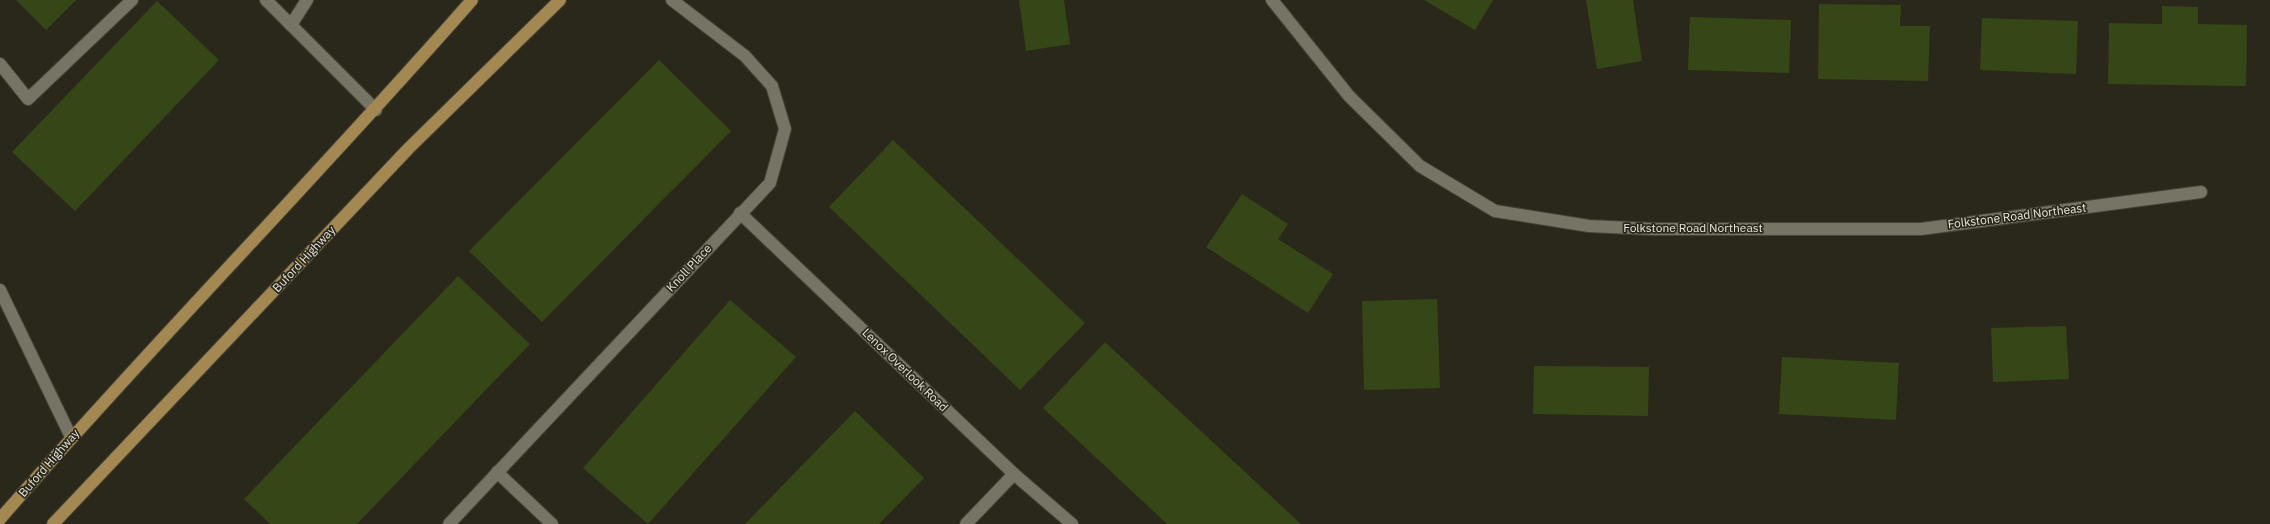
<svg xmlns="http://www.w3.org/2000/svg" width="2270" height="524" font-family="'IBM Plex Sans',sans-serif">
	<rect width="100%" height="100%" fill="#2a281a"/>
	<!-- building -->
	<g fill="#354716">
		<polygon points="16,0 76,0 46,30"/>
		<polygon points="1019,0 1064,0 1070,44 1026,51"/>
		<polygon points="1424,0 1493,0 1475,30"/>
		<polygon points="1586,0 1633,0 1642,61 1597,69"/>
		<polygon points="157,1 219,60 75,211 12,152"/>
		<polygon points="1819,4 1901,5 1900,26 1930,26 1928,81 1818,79"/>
		<polygon points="2162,6 2198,7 2198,24 2247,25 2246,86 2108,84 2109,23 2162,24"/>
		<polygon points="1690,17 1791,20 1789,73 1688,70"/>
		<polygon points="1982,18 2078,21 2076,74 1980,70"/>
		<polygon points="659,60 731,131 542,322 469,251"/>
		<polygon points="893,140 1085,323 1020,390 829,207"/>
		<polygon points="1242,194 1288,224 1278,239 1333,274 1308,313 1206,247"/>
		<polygon points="458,276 530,344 357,524 270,524 244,499"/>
		<polygon points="1437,299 1440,388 1364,390 1362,301"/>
		<polygon points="730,300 796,357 648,524 583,468"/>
		<polygon points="2066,326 2069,379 1993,382 1991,328"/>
		<polygon points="1105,342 1301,524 1167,524 1043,408"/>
		<polygon points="1782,357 1899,363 1896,420 1779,414"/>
		<polygon points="1534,366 1649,367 1648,416 1533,414"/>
		<polygon points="855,411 924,478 879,524 745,524"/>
	</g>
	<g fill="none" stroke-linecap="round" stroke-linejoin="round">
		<!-- minor casing -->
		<g stroke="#454439" stroke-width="14">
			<g id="minor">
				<polyline points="266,0 376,110"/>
				<polyline points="1272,0 1349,96 1420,166 1495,211 1589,226 1652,229 1921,229 2201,192"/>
				<polyline points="291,25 307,0"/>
				<polyline points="0,64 28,99 132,0"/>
				<polyline points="740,213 1014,474 1072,524"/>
				<polyline points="0,290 71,437"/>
				<polyline points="497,472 552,524"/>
				<polyline points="449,524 770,183 785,129 772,86 745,56 672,0"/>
				<polyline points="966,524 1014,474"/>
			</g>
		</g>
		<!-- major casing -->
		<g stroke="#454439" stroke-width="14">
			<g id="major">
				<path d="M0,519C153,343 318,176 472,0"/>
				<polyline points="53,524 409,148 560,0"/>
			</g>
		</g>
		<!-- minor -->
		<use href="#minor" stroke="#767464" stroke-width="12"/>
		<!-- major -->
		<use href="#major" stroke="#a48851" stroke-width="12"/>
	</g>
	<g text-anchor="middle" stroke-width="3.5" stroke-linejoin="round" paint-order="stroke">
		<!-- street labels -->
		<g font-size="12" fill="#e7e6dd" stroke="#2a281a">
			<text transform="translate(2017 216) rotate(-7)" y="4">Folkstone Road Northeast</text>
			<text x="1693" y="232">Folkstone Road Northeast</text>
			<text transform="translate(304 259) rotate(-47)" y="4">Buford Highway</text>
			<text transform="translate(689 268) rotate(-47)" y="4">Knoll Place</text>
			<text transform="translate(905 370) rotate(44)" y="4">Lenox Overlook Road</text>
			<text transform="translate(49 463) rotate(-49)" y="4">Buford Highway</text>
		</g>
	</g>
</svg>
